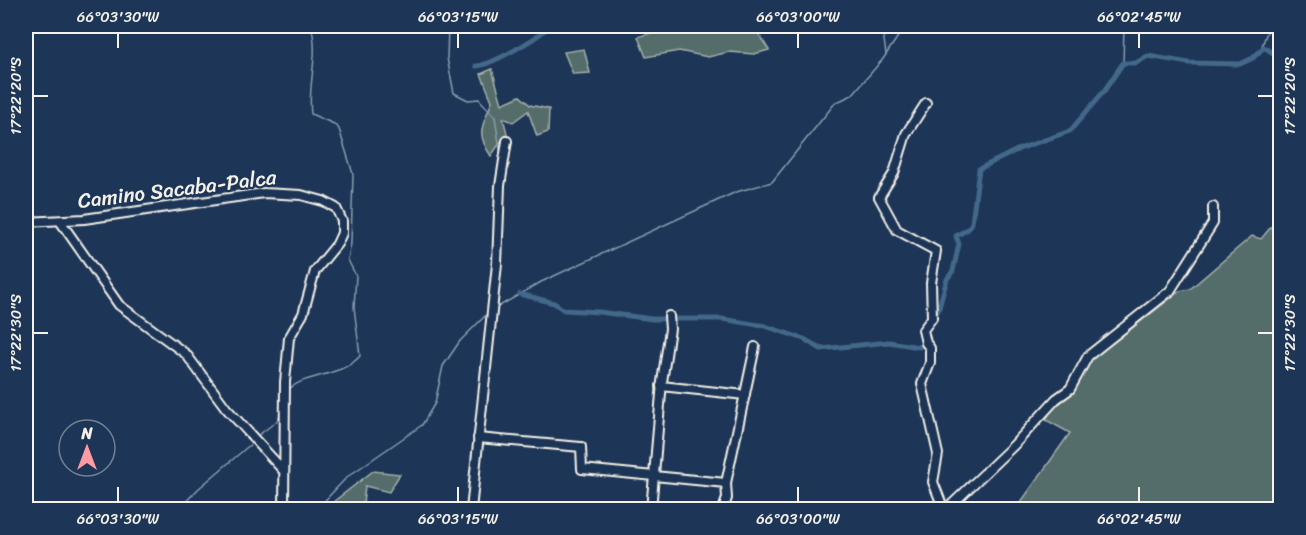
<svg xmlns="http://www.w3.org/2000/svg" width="1306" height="535" font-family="Sriracha,sans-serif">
	<rect width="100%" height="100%" fill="#1d3557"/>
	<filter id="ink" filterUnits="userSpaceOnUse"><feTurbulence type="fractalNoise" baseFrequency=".0167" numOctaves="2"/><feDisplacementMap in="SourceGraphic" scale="12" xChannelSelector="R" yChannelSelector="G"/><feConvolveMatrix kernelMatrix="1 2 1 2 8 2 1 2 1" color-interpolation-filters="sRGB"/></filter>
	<g filter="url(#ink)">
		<!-- green -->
		<g fill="#556d6a" stroke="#a4afa9" stroke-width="1.5">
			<polygon points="672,26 711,26 756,30 769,50 754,54 729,52 708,57 679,51 646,57 638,37"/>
			<polygon points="584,49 590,73 573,74 564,52"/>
			<path d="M492,69L502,104L520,96L530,105L549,109L548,132L537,136L528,111L513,122L503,118L507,133L491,156C474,131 484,125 492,101L481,74Z"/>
			<polygon points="1280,216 1280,509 1016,509 1070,433 1046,420 1052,409 1074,392 1091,360 1180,291 1190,289 1252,236 1261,239"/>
			<polygon points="373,471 400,474 389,492 365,486 363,504 357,509 324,509"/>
		</g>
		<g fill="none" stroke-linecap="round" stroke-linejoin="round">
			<!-- stream -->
			<g stroke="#8a9eb0" stroke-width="1.5">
				<polyline points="448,26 447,58 454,93 468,100 479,99 495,117 501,156"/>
				<polyline points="882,26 886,54"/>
				<polyline points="1261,49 1269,26"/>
				<polyline points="1123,63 1124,26"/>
				<polyline points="496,308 541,282 736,192 772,182 835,103 852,95 883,59 905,26"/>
				<path d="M288,391C300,374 341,378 360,356L354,307L356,276L348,260L351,243L353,174L339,129L334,124L311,114C307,84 320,55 311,26"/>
				<polyline points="257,436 276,422 281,413"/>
				<polyline points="178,510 198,489 252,443"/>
				<polyline points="316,510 347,477 422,425 435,403 443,366 460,341 489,312"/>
			</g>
			<!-- canal -->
			<g stroke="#43678a" stroke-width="5">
				<path d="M476,66C490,66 540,37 549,26"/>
				<polyline points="520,294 554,303 564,310 599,312 652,319 722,319 765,326 804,339 821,349 889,342 919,347 924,344"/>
				<polyline points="930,317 938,311 947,279 953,271 959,244 956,236 968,229 972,223 979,169 1019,149 1070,131 1104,91 1123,63 1136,63 1148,56 1189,63 1240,64 1253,58 1264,47 1280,58"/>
			</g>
			<!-- minor casing -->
			<g stroke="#f4f1e8" stroke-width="12">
				<g id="minor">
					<polyline points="926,103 906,134 894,173 879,197 897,230 936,251 931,283 932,318 923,330 926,343 930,348 930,363 922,384 938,454 933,482 944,510"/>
					<polyline points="60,221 119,305 186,354 226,408 283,470"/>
					<polyline points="26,222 84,219 264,193 301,195 323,201 336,208 342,221 342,233 337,244 315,271 303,314 289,338 285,382 284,510"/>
					<polyline points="661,386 745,395"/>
					<polyline points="478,438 581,447 582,469 726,483"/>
					<polyline points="471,510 497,264 500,186 507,141"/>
					<polyline points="651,510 662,382 670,329 669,316"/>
					<polyline points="723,510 727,498 726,483 755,347"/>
					<polyline points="946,510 1014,445 1056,399 1070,389 1088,356 1170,291 1213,223 1213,207"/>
				</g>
			</g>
			<!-- minor -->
			<use href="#minor" stroke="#1d3557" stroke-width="8"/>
		</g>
	</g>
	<!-- ticks -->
	<path fill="none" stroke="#f4f1e8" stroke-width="2" d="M118,33V48M458,33V48M798,33V48M1139,33V48M33,96H48M1258,96H1273M33,333H48M1258,333H1273M118,487V502M458,487V502M798,487V502M1139,487V502"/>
	<g text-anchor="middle" stroke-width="4.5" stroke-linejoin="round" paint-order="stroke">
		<!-- street labels -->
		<g font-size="21" fill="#f4f1e8" stroke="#1d3557">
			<text transform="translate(177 189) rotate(-7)" y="7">Camino Sacaba-Palca</text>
		</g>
	</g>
	<!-- margin -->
	<rect width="1306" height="535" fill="none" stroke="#1d3557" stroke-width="66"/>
	<!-- north arrow -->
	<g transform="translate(87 448)"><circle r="28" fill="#1d3557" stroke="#738091" stroke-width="1.5"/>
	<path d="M0-4.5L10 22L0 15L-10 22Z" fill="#ff9aa2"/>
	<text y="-9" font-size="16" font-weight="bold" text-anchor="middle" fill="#f4f1e8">N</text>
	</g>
	<rect x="33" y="33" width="1240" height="469" fill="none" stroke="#f4f1e8" stroke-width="2"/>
	<g font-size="15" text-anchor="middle" fill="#f4f1e8">
		<text x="118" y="22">66°03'30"W</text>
		<text x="458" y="22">66°03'15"W</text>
		<text x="798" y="22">66°03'00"W</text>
		<text x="1139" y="22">66°02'45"W</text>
		<text transform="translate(16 96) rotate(-90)" y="5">17°22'20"S</text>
		<text transform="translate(1290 96) rotate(-90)" y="5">17°22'20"S</text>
		<text transform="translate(16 333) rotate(-90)" y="5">17°22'30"S</text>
		<text transform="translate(1290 333) rotate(-90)" y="5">17°22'30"S</text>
		<text x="118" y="524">66°03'30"W</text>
		<text x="458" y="524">66°03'15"W</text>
		<text x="798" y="524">66°03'00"W</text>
		<text x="1139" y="524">66°02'45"W</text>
	</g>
</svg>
